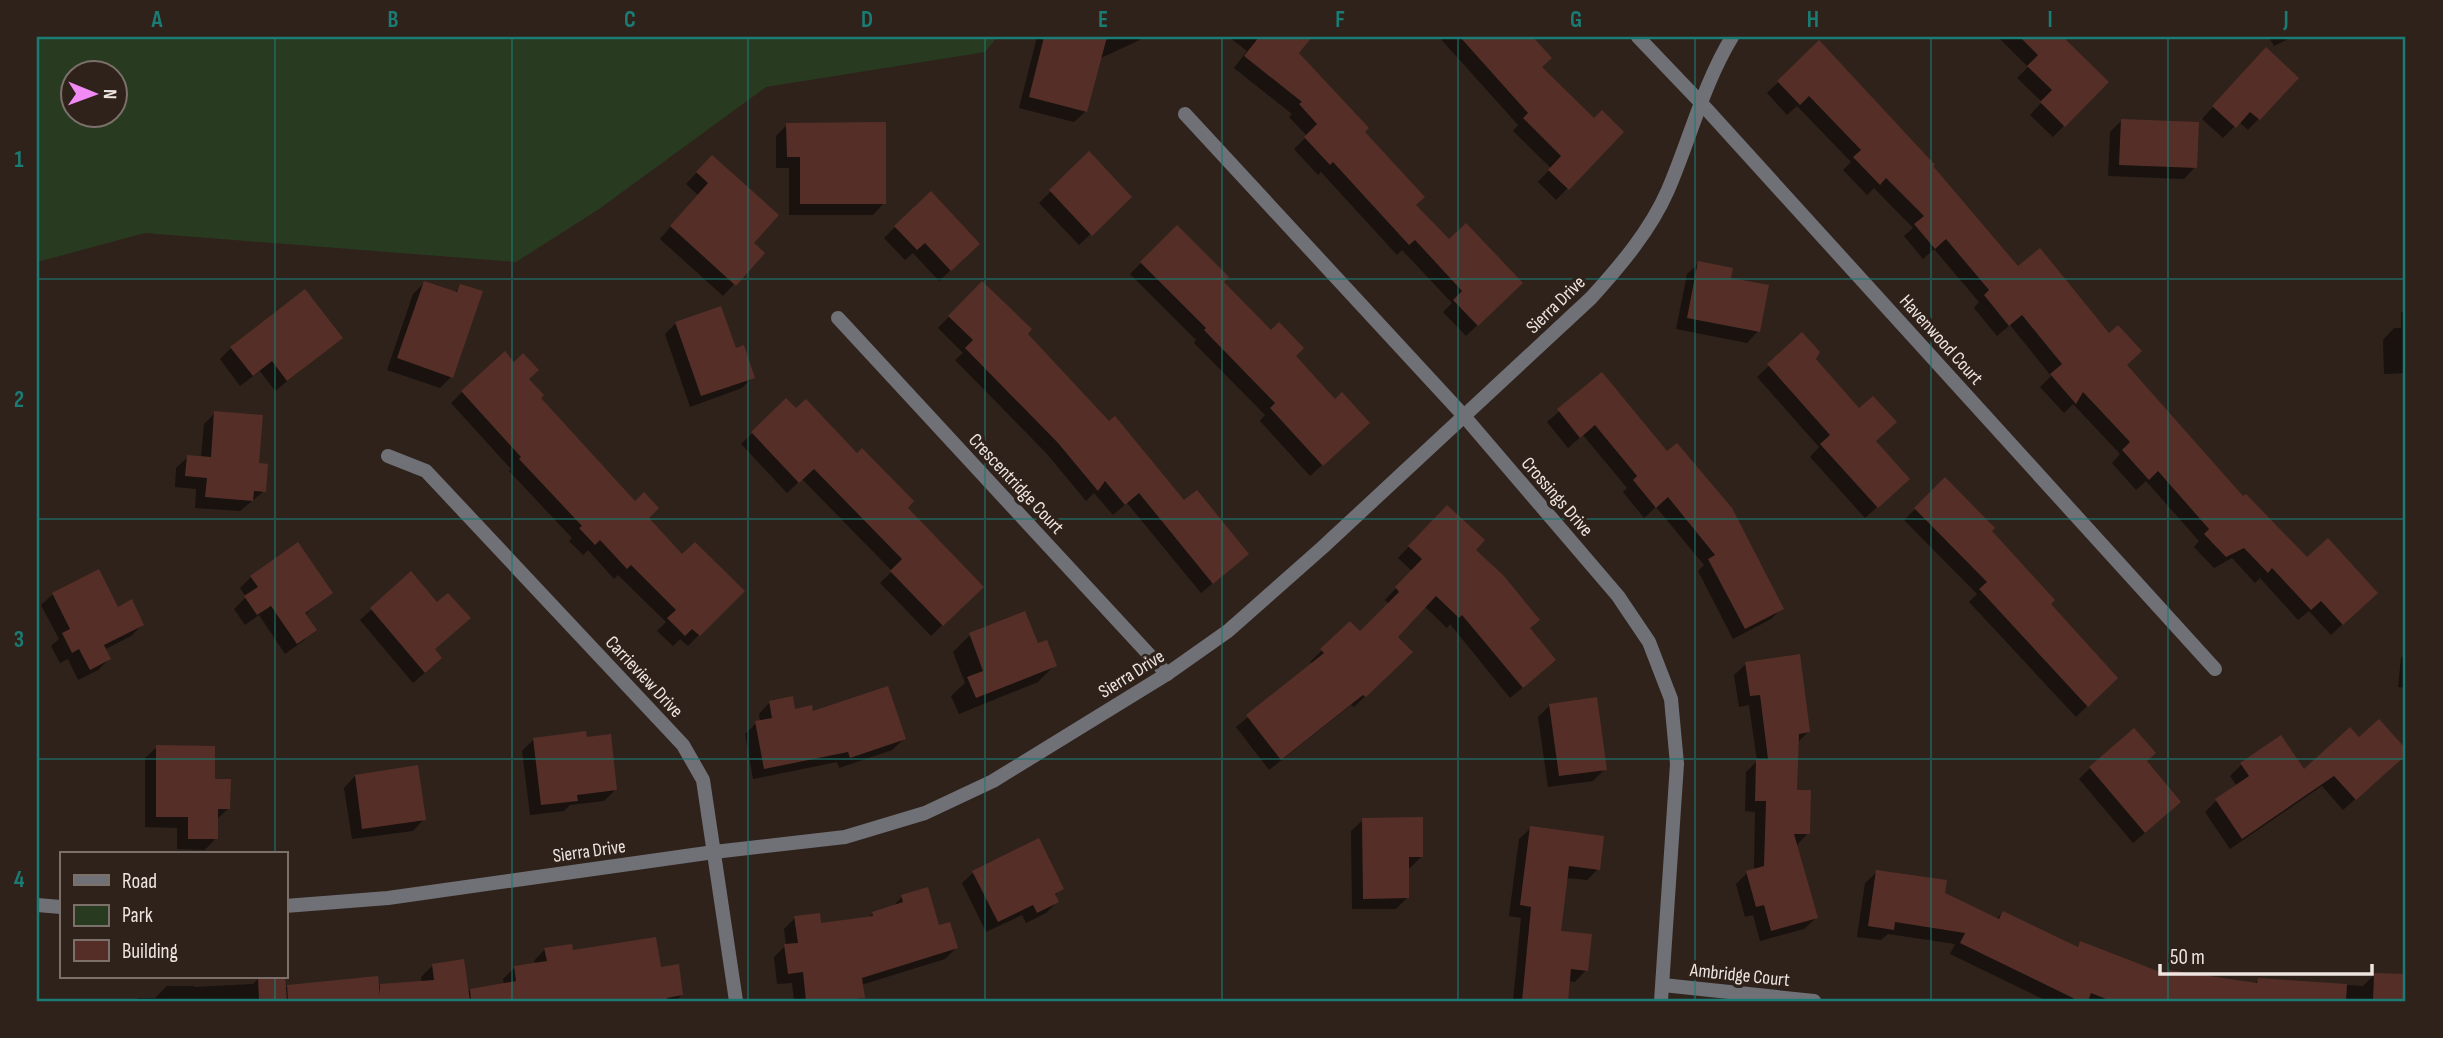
<svg xmlns="http://www.w3.org/2000/svg" width="2443" height="1038" font-family="'Sofia Sans Condensed',sans-serif">
	<rect width="100%" height="100%" fill="#2f221b"/>
	<!-- green -->
	<path fill="#283b21" fill-rule="evenodd" d="M37,37H997L985,52L766,87L599,209L516,262L145,233L37,262ZM74,74H116V116H74Z"/>
	<!-- shadow -->
	<g fill="#0007">
		<polygon points="1037,37 1096,37 1108,40 1107,37 1146,37 1099,59 1086,111 1074,122 1019,108"/>
		<polygon points="1229,37 1310,37 1297,53 1362,132 1414,205 1449,242 1521,283 1466,336 1443,312 1452,303 1402,250 1397,255 1321,172 1318,175 1294,149 1307,136 1289,117 1292,114 1234,68 1247,51"/>
		<polygon points="1439,37 1531,37 1549,58 1540,67 1594,120 1622,132 1556,200 1538,182 1551,168 1513,131 1518,125"/>
		<polygon points="1998,37 2061,37 2107,82 2053,137 2030,115 2042,102 2017,78 2028,67"/>
		<polygon points="2269,37 2292,37 2274,46"/>
		<polygon points="1819,43 1931,166 2018,268 2125,366 2243,499 2307,560 2364,604 2331,635 2309,611 2298,620 2260,578 2255,583 2232,558 2214,568 2194,547 2199,541 2146,481 2136,490 2112,463 2120,454 2073,404 2064,413 2040,387 2051,376 2010,325 1997,336 1974,308 1979,302 1934,249 1923,259 1904,236 1913,228 1874,188 1867,195 1843,170 1851,162 1797,106 1787,115 1767,93"/>
		<polygon points="2255,61 2297,78 2248,130 2239,122 2223,138 2202,119"/>
		<polygon points="2121,121 2195,167 2184,179 2108,176 2110,132"/>
		<polygon points="787,125 884,203 873,215 789,215 789,168 776,168 776,136"/>
		<polygon points="1089,154 1130,197 1079,245 1039,203"/>
		<polygon points="701,168 751,243 734,284 723,296 660,239 698,195 686,184"/>
		<polygon points="895,227 967,255 939,281 913,253 905,260 884,238"/>
		<polygon points="1177,227 1221,282 1294,356 1356,435 1310,476 1260,421 1265,415 1194,343 1196,340 1130,274"/>
		<polygon points="1699,263 1729,280 1758,331 1747,343 1676,329 1687,274"/>
		<polygon points="424,283 454,293 461,286 451,377 440,388 387,370 413,294"/>
		<polygon points="982,283 1025,334 1109,423 1235,565 1201,593 1127,503 1113,515 1094,493 1086,501 1047,454 955,360 963,353 938,328"/>
		<polygon points="2406,308 2406,373 2384,374 2383,340 2394,328 2401,328 2401,313"/>
		<polygon points="676,323 753,377 742,388 690,407 665,334"/>
		<polygon points="1802,335 1814,359 1874,442 1896,490 1865,518 1810,457 1819,447 1757,377"/>
		<polygon points="341,338 275,391 260,371 240,386 220,359 231,348"/>
		<polygon points="1602,375 1782,608 1771,619 1733,639 1698,571 1704,565 1656,507 1644,518 1623,492 1627,488 1583,435 1568,448 1547,422"/>
		<polygon points="527,380 539,398 682,556 742,591 688,646 680,639 673,646 657,631 666,622 618,575 614,579 588,550 583,555 569,541 572,538 509,471 511,469 451,403 462,392"/>
		<polygon points="786,401 905,508 982,587 931,636 880,583 892,571 802,479 787,493 741,444"/>
		<polygon points="215,413 257,465 264,491 240,511 195,508 196,489 175,487 176,468 188,457 201,458 204,424"/>
		<polygon points="1945,480 2049,604 2116,678 2076,717 1969,602 1977,594 1904,520"/>
		<polygon points="1447,507 1474,550 1529,629 1543,671 1510,698 1450,624 1447,628 1424,606 1395,637 1410,652 1354,707 1351,705 1269,770 1236,727 1312,664 1310,662 1350,623 1360,633 1389,604 1385,600 1412,571 1398,558"/>
		<polygon points="410,574 433,650 429,669 413,683 360,620"/>
		<polygon points="251,577 331,593 304,615 314,630 303,641 285,654 259,615 245,625 234,609 246,597 240,588"/>
		<polygon points="53,594 142,625 131,636 104,650 109,659 98,670 78,680 68,659 60,663 51,646 59,639 41,605"/>
		<polygon points="1024,613 1037,646 1055,665 1038,682 959,714 951,696 965,683 953,652 970,635"/>
		<polygon points="2406,652 2406,688 2398,687 2401,658"/>
		<polygon points="1746,664 1809,731 1797,743 1795,791 1808,833 1796,846 1816,918 1804,929 1760,941 1753,915 1745,917 1736,884 1747,873 1754,871 1755,812 1745,811 1746,772 1757,761 1749,705 1739,707 1734,675"/>
		<polygon points="770,702 794,711 812,713 904,739 892,750 839,768 837,762 753,779 745,734 756,723 760,722 759,714"/>
		<polygon points="1550,705 1605,769 1593,781 1548,787 1538,717"/>
		<polygon points="2406,712 2406,754 2343,810 2322,786 2230,849 2205,812 2216,801 2237,786 2230,776 2241,765 2280,738 2304,772 2359,739 2403,748"/>
		<polygon points="533,740 615,790 604,801 570,805 564,811 530,815 522,751"/>
		<polygon points="157,747 213,781 229,808 217,819 216,838 205,850 177,849 177,828 145,827 145,758"/>
		<polygon points="2145,762 2168,813 2133,843 2079,779 2090,768"/>
		<polygon points="355,776 424,819 413,831 352,839 344,788"/>
		<polygon points="1363,820 1422,856 1410,868 1407,868 1408,897 1396,909 1352,909 1351,831"/>
		<polygon points="1531,828 1598,869 1587,880 1566,878 1559,933 1586,970 1575,982 1568,981 1566,1001 1513,1001 1521,918 1509,916 1519,839"/>
		<polygon points="974,872 1062,889 1054,896 1057,902 1046,913 1026,923 1022,915 986,932 962,883"/>
		<polygon points="1877,872 1943,894 1996,919 2003,913 2076,948 2081,943 2165,976 2169,971 2253,985 2258,980 2363,986 2374,975 2406,975 2406,1001 2047,1001 1950,954 1955,944 1888,934 1881,940 1857,937 1865,883"/>
		<polygon points="902,897 938,927 956,948 945,959 861,985 863,997 859,1001 794,1001 792,983 777,984 774,957 786,945 784,929 795,918 820,925 867,919 873,913 892,907"/>
		<polygon points="545,949 572,952 660,969 682,995 675,1001 135,1001 138,998 155,998 167,986 194,986 194,987 253,984 258,979 285,987 377,978 377,986 422,983 421,977 433,965 467,991 504,985 503,979 514,968 535,964 534,961"/>
	</g>
	<!-- building -->
	<g fill="#552f27">
		<polygon points="1044,37 1107,37 1087,112 1029,97"/>
		<polygon points="1259,37 1312,37 1299,53 1369,128 1365,132 1425,197 1416,205 1449,239 1466,223 1523,283 1478,326 1453,300 1462,291 1415,240 1409,245 1333,162 1330,165 1304,137 1317,124 1299,104 1302,102 1244,56"/>
		<polygon points="1460,37 1533,37 1552,58 1542,67 1594,118 1602,110 1624,132 1569,190 1548,170 1561,156 1523,118 1528,113"/>
		<polygon points="2020,37 2063,37 2109,82 2065,127 2040,102 2052,90 2027,66 2038,55"/>
		<polygon points="1819,40 1935,165 1933,166 2018,266 2040,248 2109,333 2118,325 2142,351 2127,365 2243,496 2246,494 2307,557 2328,538 2378,593 2343,625 2321,601 2311,610 2272,568 2268,573 2244,548 2226,557 2204,534 2209,529 2158,471 2149,480 2122,450 2130,442 2083,392 2076,404 2050,374 2062,364 2022,315 2009,326 1984,295 1989,290 1946,239 1935,249 1914,224 1924,216 1886,178 1880,185 1853,157 1861,150 1809,96 1800,105 1777,81"/>
		<polygon points="2266,47 2299,78 2260,120 2250,112 2236,128 2212,106"/>
		<polygon points="2121,119 2199,122 2197,168 2119,165"/>
		<polygon points="886,122 886,204 800,204 800,157 787,157 786,123"/>
		<polygon points="1089,151 1132,197 1092,236 1049,190"/>
		<polygon points="712,155 779,215 754,243 765,253 736,286 670,226 708,183 696,172"/>
		<polygon points="931,191 980,244 951,271 925,243 917,250 894,226"/>
		<polygon points="1177,225 1229,277 1224,282 1271,330 1279,322 1304,348 1296,356 1335,399 1342,392 1370,423 1323,466 1270,408 1275,403 1204,330 1206,328 1140,262"/>
		<polygon points="1698,261 1733,268 1731,278 1769,285 1760,332 1687,318"/>
		<polygon points="424,281 457,292 460,284 483,291 453,378 397,358"/>
		<polygon points="982,281 1032,329 1028,334 1109,421 1115,416 1184,500 1197,490 1249,554 1213,584 1139,493 1125,505 1105,481 1098,491 1058,443 965,348 973,340 948,316"/>
		<polygon points="305,289 343,338 287,381 272,361 253,376 230,347"/>
		<polygon points="721,306 736,348 744,345 755,378 701,396 675,322"/>
		<polygon points="1802,332 1820,352 1816,359 1859,408 1873,396 1897,422 1876,441 1910,479 1878,508 1820,444 1830,435 1767,364"/>
		<polygon points="505,351 514,362 523,353 539,370 529,379 544,395 541,398 635,501 644,492 659,508 649,518 682,554 695,542 745,591 700,636 692,629 685,636 667,618 676,610 631,565 627,569 600,540 595,545 579,528 582,526 519,459 521,457 461,391"/>
		<polygon points="1602,372 1667,451 1677,443 1732,508 1784,609 1745,629 1708,559 1715,555 1668,497 1656,508 1633,480 1637,476 1595,425 1580,438 1557,409"/>
		<polygon points="786,398 796,408 806,399 857,453 862,448 914,501 908,508 984,587 943,626 890,571 902,559 814,469 799,483 751,432"/>
		<polygon points="214,411 263,415 259,463 268,464 266,492 254,491 253,501 205,497 207,478 185,476 187,455 211,457"/>
		<polygon points="1945,477 1995,528 1992,531 2055,600 2051,604 2118,678 2088,707 1979,589 1987,582 1914,508"/>
		<polygon points="1447,505 1485,540 1476,550 1504,576 1540,620 1530,628 1556,660 1523,688 1462,615 1459,618 1436,596 1398,637 1413,652 1366,697 1363,695 1281,760 1246,715 1324,653 1320,649 1350,621 1360,631 1399,592 1395,587 1422,559 1408,546"/>
		<polygon points="298,542 333,593 305,613 317,630 297,644 271,606 257,615 244,596 258,587 250,576"/>
		<polygon points="99,569 118,607 132,599 144,625 104,645 111,659 90,670 79,649 72,653 62,633 70,629 52,593"/>
		<polygon points="411,571 437,602 448,593 471,618 435,649 442,658 425,673 370,608"/>
		<polygon points="1025,611 1038,643 1047,640 1057,666 976,698 967,677 983,671 969,633"/>
		<polygon points="1800,654 1810,732 1799,734 1797,790 1811,790 1810,834 1794,834 1818,918 1771,931 1764,905 1756,907 1746,871 1764,866 1766,801 1755,801 1756,759 1768,759 1760,695 1750,696 1745,662"/>
		<polygon points="888,686 906,739 850,758 848,752 764,769 755,721 772,718 769,701 793,696 795,709 812,705 813,711"/>
		<polygon points="1597,697 1607,770 1559,776 1549,704"/>
		<polygon points="2379,719 2406,749 2406,755 2356,800 2334,776 2242,839 2215,799 2249,776 2240,763 2281,735 2304,769 2350,727 2359,737"/>
		<polygon points="2134,728 2156,753 2147,761 2181,802 2145,833 2089,767"/>
		<polygon points="586,731 587,737 611,734 617,790 577,795 578,801 541,805 533,738"/>
		<polygon points="156,745 215,746 215,779 231,779 230,809 218,809 218,839 188,839 188,817 156,817"/>
		<polygon points="418,765 426,820 362,829 355,775"/>
		<polygon points="1423,817 1423,857 1409,857 1409,898 1363,899 1362,818"/>
		<polygon points="1530,826 1604,836 1600,870 1569,866 1561,931 1592,934 1588,971 1571,969 1568,1001 1522,1001 1531,907 1520,905"/>
		<polygon points="1039,838 1064,889 1055,894 1059,902 1037,913 1033,905 998,922 972,871"/>
		<polygon points="1876,870 1947,880 1945,893 1999,919 2003,911 2078,947 2080,941 2168,975 2169,970 2257,983 2258,978 2347,984 2346,1001 2111,1001 2091,993 2088,1001 2079,1001 1960,943 1965,933 1895,922 1894,930 1868,926"/>
		<polygon points="928,887 939,925 950,922 958,948 862,978 865,998 840,1001 806,1001 803,972 788,974 784,944 798,943 794,916 820,913 821,923 873,916 872,912 903,902 901,895"/>
		<polygon points="656,937 661,967 679,964 683,995 667,998 667,1001 471,1001 470,989 516,981 514,966 547,961 544,948 572,944 573,950"/>
		<polygon points="464,959 470,1001 288,1001 287,985 378,976 380,996 380,984 434,980 432,964"/>
		<polygon points="2374,973 2406,974 2406,1001 2373,1001"/>
		<polygon points="285,976 287,1001 259,1001 258,977"/>
	</g>
	<g fill="none" stroke-linecap="round" stroke-linejoin="round">
		<!-- street -->
		<g stroke="#707077" stroke-width="14">
			<polyline points="1638,37 1701,103 2215,669"/>
			<polyline points="1185,114 1464,416 1618,596 1649,642 1671,699 1677,764 1661,1001"/>
			<polyline points="838,318 1167,674"/>
			<polyline points="388,456 426,471 683,745 703,780 736,1001"/>
			<polyline points="37,905 61,907"/>
			<path d="M285,906L388,898L714,852L845,837L925,813L993,781L1167,674L1228,631L1323,547L1591,298C1620,266 1650,231 1668,190C1690,139 1703,85 1732,37"/>
			<polyline points="1663,985 1814,1001"/>
		</g>
	</g>
	<!-- grid -->
	<path fill="none" stroke="#1a7c74" stroke-width="2" stroke-opacity="0.55" d="M275,37V854M512,37V1001M748,37V1001M985,37V1001M1222,37V1001M1458,37V1001M1695,37V1001M1931,37V1001M2168,37V1001M37,279H2406M37,519H2406M37,759H2406M275,977V1001"/>
	<g text-anchor="middle" stroke-width="7" stroke-linejoin="round" paint-order="stroke">
		<!-- street labels -->
		<g font-size="19" fill="#eee5e1" stroke="#2f221b">
			<text transform="translate(1555 304) rotate(-44)" y="7">Sierra Drive</text>
			<text transform="translate(1942 339) rotate(48)" y="7">Havenwood Court</text>
			<text transform="translate(1017 483) rotate(47)" y="7">Crescentridge Court</text>
			<text transform="translate(1558 496) rotate(49)" y="7">Crossings Drive</text>
			<text transform="translate(1131 673) rotate(-32)" y="7">Sierra Drive</text>
			<text transform="translate(645 676) rotate(47)" y="7">Carrieview Drive</text>
			<text transform="translate(589 850) rotate(-8)" y="7">Sierra Drive</text>
			<text transform="translate(1740 974) rotate(6)" y="7">Ambridge Court</text>
		</g>
	</g>
	<!-- border -->
	<rect width="2443" height="1038" fill="none" stroke="#2f221b" stroke-width="77"/>
	<!-- legend -->
	<rect x="60" y="852" width="228" height="126" fill="#2f221b" stroke="#7b706a" stroke-width="2"/>
	<rect x="74" y="875" width="35" height="10" fill="#707077" stroke="#7b706a" stroke-width="2"/>
	<text x="122" y="888" font-size="21" fill="#eee5e1">Road</text>
	<rect x="74" y="905" width="35" height="21" fill="#283b21" stroke="#7b706a" stroke-width="2"/>
	<text x="122" y="922" font-size="21" fill="#eee5e1">Park</text>
	<rect x="74" y="940" width="35" height="21" fill="#552f27" stroke="#7b706a" stroke-width="2"/>
	<text x="122" y="958" font-size="21" fill="#eee5e1">Building</text>
	<!-- north arrow -->
	<g transform="translate(94 94) rotate(91)"><circle r="33" fill="#2f221b" stroke="#7b706a" stroke-width="2"/>
	<path d="M0-5L12 26L0 18L-12 26Z" fill="#f18af4"/>
	<text y="-10" font-size="19" font-weight="bold" text-anchor="middle" fill="#eee5e1">N</text>
	</g>
	<!-- scale -->
	<path d="M2160 964v10h212v-10" fill="none" stroke="#eee5e1" stroke-width="3.5"/>
	<text x="2170" y="964" font-size="21" fill="#eee5e1" stroke="#2f221b" stroke-width="5" paint-order="stroke">50 m</text>
	<rect x="38" y="38" width="2366" height="962" fill="none" stroke="#1a7c74" stroke-width="2.5"/>
	<g font-size="23" text-anchor="middle" font-weight="bold" fill="#1a7c74">
		<text x="157" y="27">A</text>
		<text x="393" y="27">B</text>
		<text x="630" y="27">C</text>
		<text x="867" y="27">D</text>
		<text x="1103" y="27">E</text>
		<text x="1340" y="27">F</text>
		<text x="1576" y="27">G</text>
		<text x="1813" y="27">H</text>
		<text x="2050" y="27">I</text>
		<text x="2286" y="27">J</text>
		<text x="19" y="167">1</text>
		<text x="19" y="407">2</text>
		<text x="19" y="647">3</text>
		<text x="19" y="887">4</text>
	</g>
</svg>
